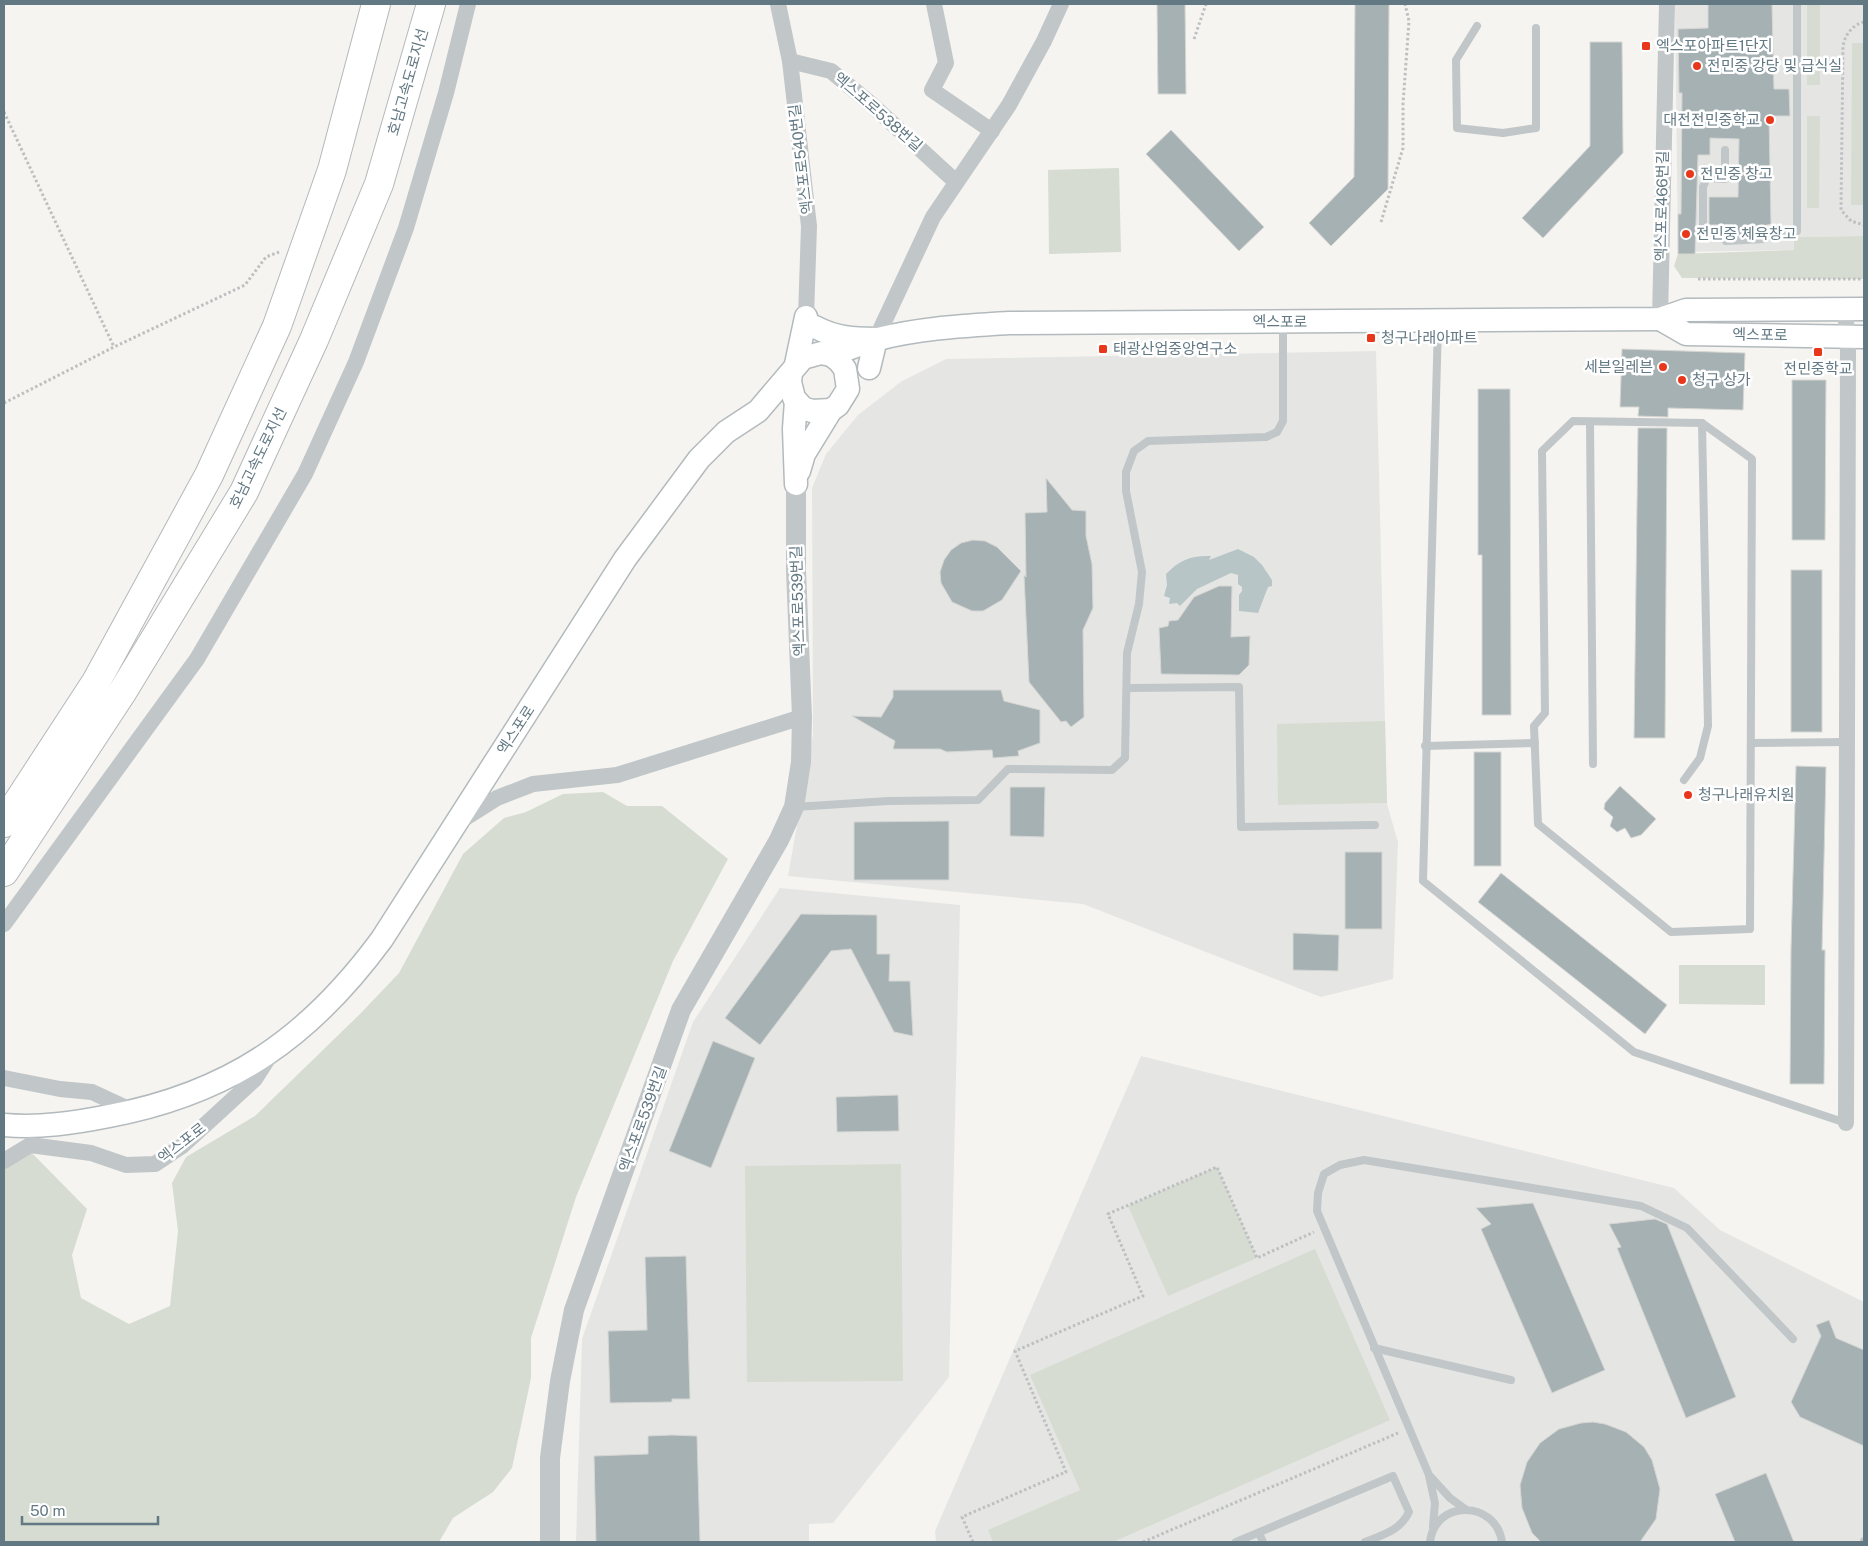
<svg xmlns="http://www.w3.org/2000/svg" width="1868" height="1546" font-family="'Public Sans','Noto Sans KR',sans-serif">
	<rect width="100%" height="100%" fill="#f5f4f0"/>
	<!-- built -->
	<g fill="#e5e6e4">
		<polygon points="1675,4 1864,4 1864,236 1794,237 1794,250 1678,252"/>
		<polygon points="1376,351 1387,804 1398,842 1393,979 1321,997 1083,904 788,876 813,735 812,488 826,454 858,415 902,381 946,359"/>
		<polygon points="780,888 960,905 949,1377 833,1523 809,1524 809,1542 576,1542 582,1339 693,1022"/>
		<polygon points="1141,1056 1674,1188 1720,1230 1864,1302 1864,1542 936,1542 935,1531"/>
	</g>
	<!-- green -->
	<g fill="#d6dcd1">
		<rect x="1807" y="4" width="13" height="81"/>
		<polygon points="1852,43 1864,43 1864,205 1851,205"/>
		<polygon points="1807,116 1820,116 1819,208 1807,208"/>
		<polygon points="1119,168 1121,252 1049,254 1048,170"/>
		<polygon points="1864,236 1864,279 1682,278 1674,266 1678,254 1794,250 1794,237"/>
		<polygon points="1385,721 1387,803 1278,805 1277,724"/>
		<polygon points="603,792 627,806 662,806 728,859 673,961 576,1197 531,1338 531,1378 512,1468 493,1492 453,1518 439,1542 4,1542 4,1164 30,1151 87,1209 72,1255 81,1298 129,1324 170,1306 178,1231 172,1183 186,1157 255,1116 360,1014 399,973 463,854 504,818 526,812 563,794"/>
		<polygon points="1679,965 1765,965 1765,1005 1679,1004"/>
		<polygon points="901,1164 903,1381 747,1382 745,1166"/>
		<polygon points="1217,1167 1257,1258 1168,1296 1128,1206"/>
		<polygon points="1315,1249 1390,1420 1113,1542 993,1542 988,1530 1080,1490 1030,1375"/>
	</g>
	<!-- water -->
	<path fill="#b7c5c7" d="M1238,549L1254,557L1262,565L1272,580V586L1268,587L1258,613L1239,611V595L1242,591V587L1238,584V575L1231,573L1197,589L1180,606L1177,603L1169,604L1170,598L1164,596L1167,585L1166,574C1179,560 1192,555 1211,556L1209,560Z"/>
	<!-- building -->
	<g fill="#a6b1b4" stroke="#d6d6d3">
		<polygon points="1157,4 1185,4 1186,94 1158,94"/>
		<polygon points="1355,4 1389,4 1388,189 1331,246 1309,223 1354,177"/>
		<polygon points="1708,4 1772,4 1774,89 1789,89 1790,116 1769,116 1771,224 1763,226 1762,234 1736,235 1736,225 1709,225 1709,197 1738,197 1739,139 1710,138 1710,155 1698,155 1695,254 1678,254 1678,214 1681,214 1682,93 1679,93 1678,29 1708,28"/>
		<polygon points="1590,42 1622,42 1623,153 1543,238 1522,218 1590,146"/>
		<polygon points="1171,130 1264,227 1239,251 1146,154"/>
		<polygon points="1622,349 1745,353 1743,410 1668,408 1668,417 1638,416 1639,407 1620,407"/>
		<polygon points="1792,380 1826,380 1825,540 1792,540"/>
		<polygon points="1478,389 1510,389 1511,715 1482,715 1482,555 1478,555"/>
		<polygon points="1638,428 1667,428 1665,738 1634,738"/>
		<polygon points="1046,478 1072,510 1086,511 1086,536 1092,564 1093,608 1083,630 1084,717 1071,727 1066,721 1061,722 1029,682 1024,575 1026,577 1025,513 1047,512"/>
		<polygon points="973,540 985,541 997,547 1021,571 1002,600 983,611 972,611 952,602 941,583 940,572 944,560 951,550 961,543"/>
		<rect x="1791" y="570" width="31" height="162"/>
		<polygon points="1219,586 1232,586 1231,637 1250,636 1249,665 1239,675 1161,674 1159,628 1168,626 1169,621 1178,620 1194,597"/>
		<polygon points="893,690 1001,690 1004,701 1040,710 1040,743 1018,751 1019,756 993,758 992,750 947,752 940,749 893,749 895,741 852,716 881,717 893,697"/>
		<rect x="1474" y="752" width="27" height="114"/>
		<polygon points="1796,766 1826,767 1822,950 1825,950 1824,1084 1790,1084 1791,949"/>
		<polygon points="1620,786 1656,819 1641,835 1631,838 1625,828 1617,832 1610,826 1613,817 1604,809 1605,803"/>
		<polygon points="1010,787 1045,787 1044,837 1010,836"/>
		<polygon points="949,821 949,880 854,880 854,822"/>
		<rect x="1345" y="852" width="37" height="77"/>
		<polygon points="1501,873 1667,1005 1645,1034 1478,902"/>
		<polygon points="801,914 877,915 877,954 890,954 889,981 910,981 913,1036 894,1032 851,949 831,951 760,1045 725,1018"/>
		<polygon points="1293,933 1339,935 1338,971 1293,970"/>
		<polygon points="713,1041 755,1058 711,1168 669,1151"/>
		<polygon points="898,1095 899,1131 837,1132 836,1097"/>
		<polygon points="1533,1203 1605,1370 1552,1393 1481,1229 1491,1224 1476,1208"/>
		<polygon points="1655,1219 1667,1224 1736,1397 1686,1418 1617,1248 1621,1247 1609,1224"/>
		<polygon points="686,1256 690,1399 672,1399 672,1402 610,1403 608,1331 647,1330 645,1257"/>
		<polygon points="1829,1320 1836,1338 1864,1350 1864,1446 1800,1417 1791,1402 1821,1336 1816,1325"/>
		<polygon points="1593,1422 1605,1424 1626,1432 1644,1447 1652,1460 1660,1489 1656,1519 1640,1542 1541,1542 1532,1533 1522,1508 1520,1485 1527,1462 1540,1443 1559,1429 1581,1423"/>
		<polygon points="672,1435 697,1436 700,1542 596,1542 594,1456 648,1454 648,1436"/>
		<polygon points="1766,1473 1794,1542 1735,1542 1715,1494"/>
	</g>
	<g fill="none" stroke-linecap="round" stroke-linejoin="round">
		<!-- secondary casing -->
		<g stroke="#b3babd" stroke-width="25">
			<g id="secondary">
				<polyline points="1660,319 1686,334 1864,337"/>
				<path d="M815,327C836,338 853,339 876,339L869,368"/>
				<path d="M831,355C846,350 862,343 878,339C921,328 964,326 1008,323L1660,319L1686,310L1864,309"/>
				<polyline points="796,364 806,317"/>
				<polyline points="799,471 804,454 831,410"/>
				<polyline points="796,484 794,429 796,401"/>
				<path d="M4,1125C40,1128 74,1123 109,1116C231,1093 310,1037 382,939L625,559L699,459L726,432L758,411L803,358L821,353L831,355L839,361L845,369L848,389L838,405L831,410L812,411L803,408L794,398L790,382L791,373"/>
			</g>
		</g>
		<!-- motorway casing -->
		<g stroke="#b4b8ba" stroke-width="30">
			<g id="motorway">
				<polyline points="4,823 96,682 209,475 277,326 332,170 376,4"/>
				<polyline points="4,872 123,691 244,492 314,340 379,184 431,4"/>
			</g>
		</g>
		<!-- path -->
		<g stroke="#bdbfc1" stroke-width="3" stroke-dasharray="2.5 2.5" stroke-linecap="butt">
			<path d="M1864,22C1852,25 1845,35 1843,46L1841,210L1851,221L1864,225"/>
			<polyline points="1194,39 1206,4"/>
			<polyline points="4,112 114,347"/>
			<polyline points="1381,222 1403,148 1403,104 1409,21 1405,4"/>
			<polyline points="1698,279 1864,279"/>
			<polyline points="4,403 114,347 245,285 266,257 279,252"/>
			<polyline points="973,1542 962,1517 1066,1472 1015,1351 1143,1296 1108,1214 1217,1167 1257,1258 1314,1232"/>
			<polyline points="1143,1542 1398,1433"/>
		</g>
		<!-- service -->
		<g stroke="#c1c6c8" stroke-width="8">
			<polyline points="1477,26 1456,60 1457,128 1503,133 1536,128 1536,28"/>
			<polyline points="1725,150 1725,179 1707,178 1703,187 1703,233 1728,233 1726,241 1766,239 1770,231 1797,231 1797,4"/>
			<polyline points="1438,323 1423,881 1634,1052 1846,1123"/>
			<polygon points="1573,421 1702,423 1752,459 1750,929 1671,932 1538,824 1534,726 1545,713 1542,451"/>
			<polyline points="1590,422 1593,764"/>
			<polyline points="1128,688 1239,687 1241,827 1375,825"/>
			<polyline points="1751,743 1847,742"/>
			<polyline points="1425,746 1535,743"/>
			<polyline points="1684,780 1700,758 1708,726 1702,423"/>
			<polyline points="795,807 888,801 978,800 1008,769 1112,770 1125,758 1127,653 1139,604 1142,572 1126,491 1126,472 1134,451 1148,441 1266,437 1277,432 1283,421 1283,324"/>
			<polyline points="1374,1348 1511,1380"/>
			<polyline points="1429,1476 1435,1503 1433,1526"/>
			<polyline points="1465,1509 1450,1498 1429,1475 1317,1211 1318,1193 1324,1174 1340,1165 1364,1160 1641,1206 1687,1228 1793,1339"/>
			<polyline points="1259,1533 1263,1542"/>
			<path d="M1236,1542L1393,1476L1409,1512C1400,1531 1382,1535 1365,1542"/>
			<path d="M1430,1542C1435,1499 1496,1500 1502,1542"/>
			<polyline points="1864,1542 1864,1541"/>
		</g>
		<!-- minor -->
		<g stroke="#c1c6c8" stroke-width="16">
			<polyline points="778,4 790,61 809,226 806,317 812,324"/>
			<polyline points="934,4 946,63 932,90 992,131"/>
			<polyline points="790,61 831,71 871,104 956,182"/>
			<polyline points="1845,309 1848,347 1846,1123"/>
			<polyline points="1660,319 1667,4"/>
			<polyline points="876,339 933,217 1009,105 1044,41 1061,4"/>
			<polyline points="459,822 497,798 533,784 617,775 802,717"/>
			<polyline points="4,924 197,659 305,474 356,362 406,228 446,93 468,4"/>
			<polyline points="4,1078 60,1089 92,1092 135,1112"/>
			<polyline points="4,1161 30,1145 91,1153 126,1165 155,1164 182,1146 255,1079 271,1054"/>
		</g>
		<!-- tertiary -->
		<polyline stroke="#c1c6c8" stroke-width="20" points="550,1542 550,1458 560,1381 574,1310 681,1010 779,840 794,807 801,762 802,717 796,571 796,484"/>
		<!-- secondary -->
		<use href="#secondary" stroke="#fff" stroke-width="22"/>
		<!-- motorway -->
		<use href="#motorway" stroke="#fff" stroke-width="28"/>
	</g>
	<!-- markers -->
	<g fill="#e9371c" stroke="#fff" stroke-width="2">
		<rect x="1641" y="41" width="10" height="10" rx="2.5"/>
		<circle cx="1697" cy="66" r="5"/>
		<circle cx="1770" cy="120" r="5"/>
		<circle cx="1690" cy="174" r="5"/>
		<circle cx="1686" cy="234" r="5"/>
		<rect x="1366" y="333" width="10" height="10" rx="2.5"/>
		<rect x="1098" y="344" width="10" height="10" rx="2.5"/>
		<rect x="1813" y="347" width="10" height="10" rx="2.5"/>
		<circle cx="1663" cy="367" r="5"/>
		<circle cx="1682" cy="380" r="5"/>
		<circle cx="1688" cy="795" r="5"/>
	</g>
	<g text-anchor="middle" stroke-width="5" stroke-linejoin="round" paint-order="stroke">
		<!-- poi labels -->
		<g font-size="15" fill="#627883" stroke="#fff" text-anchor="start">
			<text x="1656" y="51">엑스포아파트1단지</text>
			<text x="1707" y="71">전민중 강당 및 급식실</text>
			<text x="1760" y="125" text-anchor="end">대전전민중학교</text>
			<text x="1700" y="179">전민중 창고</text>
			<text x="1696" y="239">전민중 체육창고</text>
			<text x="1381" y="343">청구나래아파트</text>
			<text x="1113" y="354">태광산업중앙연구소</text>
			<text x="1653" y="372" text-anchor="end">세븐일레븐</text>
			<text x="1818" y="374" text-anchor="middle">전민중학교</text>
			<text x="1692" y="385">청구 상가</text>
			<text x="1698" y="800">청구나래유치원</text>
		</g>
		<!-- street labels -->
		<g font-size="15" fill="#627883" stroke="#fff">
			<text transform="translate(408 82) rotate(-74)" y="5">호남고속도로지선</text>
			<text transform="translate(878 112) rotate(41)" y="5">엑스포로538번길</text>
			<text transform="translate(801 159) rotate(-97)" y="5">엑스포로540번길</text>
			<text transform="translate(1662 206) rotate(-89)" y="5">엑스포로466번길</text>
			<text x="1280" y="327">엑스포로</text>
			<text transform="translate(1760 335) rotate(1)" y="5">엑스포로</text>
			<text transform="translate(258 458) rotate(-64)" y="5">호남고속도로지선</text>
			<text transform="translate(798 601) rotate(-92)" y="5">엑스포로539번길</text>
			<text transform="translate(516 730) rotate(-57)" y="5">엑스포로</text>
			<text transform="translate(643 1119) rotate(-70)" y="5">엑스포로539번길</text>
			<text transform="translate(182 1143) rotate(-38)" y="5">엑스포로</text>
		</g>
	</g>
	<!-- border -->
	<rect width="1868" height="1546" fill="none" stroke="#627883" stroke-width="10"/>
	<!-- scale -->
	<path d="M22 1516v8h136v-8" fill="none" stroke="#627883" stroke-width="2.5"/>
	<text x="30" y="1516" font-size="15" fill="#627883" stroke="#ffffff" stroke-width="4" paint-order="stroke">50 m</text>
</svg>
